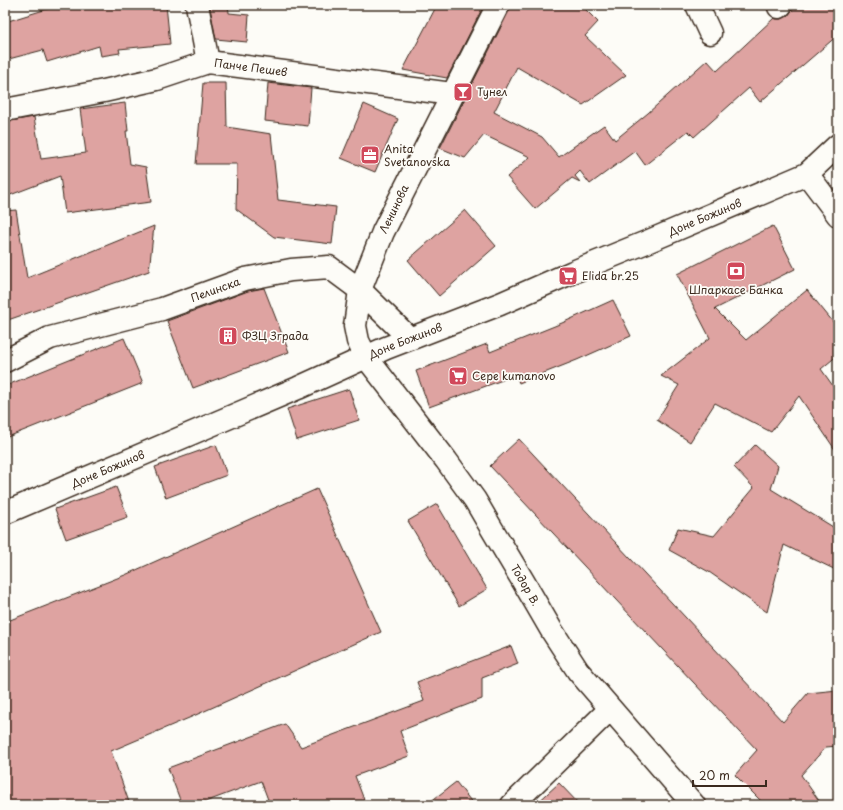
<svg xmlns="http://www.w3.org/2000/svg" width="843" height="810" font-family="'Playpen Sans',sans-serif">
	<rect width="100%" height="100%" fill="#fdfcf7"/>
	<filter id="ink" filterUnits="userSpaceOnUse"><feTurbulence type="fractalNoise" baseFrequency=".025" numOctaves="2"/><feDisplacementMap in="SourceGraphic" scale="8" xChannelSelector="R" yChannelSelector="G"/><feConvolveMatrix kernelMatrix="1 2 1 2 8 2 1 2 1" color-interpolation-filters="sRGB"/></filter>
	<g filter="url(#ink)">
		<!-- building -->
		<g fill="#dea3a1" stroke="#3b2a1e">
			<polygon points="60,5 166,5 170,44 119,49 120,53 101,56 99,46 47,62 43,50 5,60 5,22"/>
			<polygon points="211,5 228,5 229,13 249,15 247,42 216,39 210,8"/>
			<polygon points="437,5 484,5 447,78 403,70"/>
			<polygon points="510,5 581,5 598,22 585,36 626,75 583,105 517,67 494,112 542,137 559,157 604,125 615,140 648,113 707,60 717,71 774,18 776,19 782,19 788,16 793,9 793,5 838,5 838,35 760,102 749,88 694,137 688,131 645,165 635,151 590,184 580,171 575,176 580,182 572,178 535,209 507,177 530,157 484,135 465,158 440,148 509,11"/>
			<polygon points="203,83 226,83 227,127 271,134 278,200 336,207 332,244 274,237 236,209 237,164 196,164"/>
			<polygon points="268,83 311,88 308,126 265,121"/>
			<polygon points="125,103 128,131 126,131 130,164 146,167 151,202 65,213 60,176 5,197 5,122 34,117 41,159 86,153 80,109"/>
			<polygon points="364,104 398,119 375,172 341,158"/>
			<polygon points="16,210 27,278 154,226 149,271 5,321 5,211"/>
			<polygon points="465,210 496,246 439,296 408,260"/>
			<polygon points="773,226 795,269 715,309 746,340 807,290 838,328 838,355 821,369 838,393 838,454 799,396 771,432 715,403 690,442 657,420 679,385 661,376 710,338 677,274"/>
			<polygon points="264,288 289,352 193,388 167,321 248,291"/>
			<polygon points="613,300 631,336 577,360 519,383 516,375 429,407 416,371 487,344 490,352 562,323"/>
			<polygon points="124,338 143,383 5,438 5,386"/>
			<polygon points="349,389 359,420 297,440 287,409"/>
			<polygon points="519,439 783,722 808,693 838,690 838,746 826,747 801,775 822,805 765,805 735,775 757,750 490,466"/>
			<polygon points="216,445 227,475 166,498 155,467"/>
			<polygon points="755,445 778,466 771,489 838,530 838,571 784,545 767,612 709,572 669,550 678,528 714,536 754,488 734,467"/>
			<polygon points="116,487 128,517 66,539 55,509"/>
			<polygon points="317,489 381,632 189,718 111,751 130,805 5,805 5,622 125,575"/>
			<polygon points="437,504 487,589 459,606 408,521"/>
			<polygon points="511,646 518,664 482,678 482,699 400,731 409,756 355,776 366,805 270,805 261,781 197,805 182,805 168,768 285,724 301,747 424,701 417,682"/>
			<polygon points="456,782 474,805 426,805"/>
			<polygon points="559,783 580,805 535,805"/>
		</g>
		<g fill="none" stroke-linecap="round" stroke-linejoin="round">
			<!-- street casing -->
			<g stroke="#3b2a1e" stroke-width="25">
				<g id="street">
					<polyline points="197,5 208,62"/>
					<path id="s1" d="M498,5L383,232L360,290L355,326L358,341L366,357L446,460L475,500L489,524L523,581L552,631L578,671L694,805"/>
					<polyline points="697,5 710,33"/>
					<polyline points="779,7 781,5"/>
					<path id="s2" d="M5,110L104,91L157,79L208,62L452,94"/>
					<path id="s3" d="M5,361L50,338L162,309L245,279L291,270L329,267L360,290L409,338"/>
					<polyline points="512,805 610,709"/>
				</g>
			</g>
			<!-- secondary casing -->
			<g stroke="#3b2a1e" stroke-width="25">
				<g id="secondary">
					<polyline points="807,174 838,215"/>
					<path id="s4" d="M5,513L298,388L386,348L500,304L573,272L649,241L807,174L838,145"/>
				</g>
			</g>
			<!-- street -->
			<use href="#street" stroke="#fdfcf7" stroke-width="22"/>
			<!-- secondary -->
			<use href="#secondary" stroke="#fdfcf7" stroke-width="22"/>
		</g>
	</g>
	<!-- icons -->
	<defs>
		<g id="bar-square" transform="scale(1)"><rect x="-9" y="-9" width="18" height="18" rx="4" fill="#d1495b" stroke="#fdfcf7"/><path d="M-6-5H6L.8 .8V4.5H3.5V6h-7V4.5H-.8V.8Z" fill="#fff"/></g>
		<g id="office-square" transform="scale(1)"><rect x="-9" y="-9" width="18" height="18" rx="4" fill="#d1495b" stroke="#fdfcf7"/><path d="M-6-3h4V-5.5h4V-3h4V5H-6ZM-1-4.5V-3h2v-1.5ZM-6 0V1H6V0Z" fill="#fff"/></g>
		<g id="bank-square" transform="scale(1)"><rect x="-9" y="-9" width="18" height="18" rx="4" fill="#d1495b" stroke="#fdfcf7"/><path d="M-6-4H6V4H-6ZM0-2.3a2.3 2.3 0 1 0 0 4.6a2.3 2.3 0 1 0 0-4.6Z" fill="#fff"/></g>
		<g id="supermarket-square" transform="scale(1)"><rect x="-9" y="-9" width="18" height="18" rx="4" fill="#d1495b" stroke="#fdfcf7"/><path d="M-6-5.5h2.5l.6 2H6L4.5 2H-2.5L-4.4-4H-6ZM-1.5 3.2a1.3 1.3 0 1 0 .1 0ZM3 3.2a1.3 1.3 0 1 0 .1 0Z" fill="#fff"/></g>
		<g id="building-square" transform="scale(1)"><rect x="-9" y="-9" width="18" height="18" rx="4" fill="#d1495b" stroke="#fdfcf7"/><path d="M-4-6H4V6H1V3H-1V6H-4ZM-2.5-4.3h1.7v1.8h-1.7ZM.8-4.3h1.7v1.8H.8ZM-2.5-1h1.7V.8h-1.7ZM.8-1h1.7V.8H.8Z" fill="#fff"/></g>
	</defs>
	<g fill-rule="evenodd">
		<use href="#bar-square" x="463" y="92"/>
		<use href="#office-square" x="370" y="155"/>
		<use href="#bank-square" x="736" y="271"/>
		<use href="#supermarket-square" x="568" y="276"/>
		<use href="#building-square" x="228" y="336"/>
		<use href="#supermarket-square" x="458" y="376"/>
	</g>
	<g text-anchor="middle" stroke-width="3.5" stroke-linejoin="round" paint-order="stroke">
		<!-- street labels -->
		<g font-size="11" fill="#3b2a1e" stroke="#fdfcf7">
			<text dy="4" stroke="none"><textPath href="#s2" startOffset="252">Панче Пешев</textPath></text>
			<text transform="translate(394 209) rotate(-64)" y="4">Ленинова</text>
			<text dy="4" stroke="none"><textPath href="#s4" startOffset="760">Доне Божинов</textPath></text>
			<text dy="4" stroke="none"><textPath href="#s3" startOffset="223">Пелинска</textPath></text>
			<text dy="4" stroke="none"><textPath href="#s4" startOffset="436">Доне Божинов</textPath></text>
			<text dy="4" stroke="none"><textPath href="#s4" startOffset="112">Доне Божинов</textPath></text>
			<text dy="4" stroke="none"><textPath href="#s1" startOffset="665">Тодор В.</textPath></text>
		</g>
		<!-- poi labels -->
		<g font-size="11" fill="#3b2a1e" stroke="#fdfcf7" text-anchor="start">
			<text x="477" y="96">Тунел</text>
			<text x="384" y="153">Anita<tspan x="384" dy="13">Svetanovska</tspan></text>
			<text x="582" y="280">Elida br.25</text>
			<text x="736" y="294" text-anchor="middle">Шпаркасе Банка</text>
			<text x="242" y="340">ФЗЦ Зграда</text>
			<text x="472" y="380">Cepe kumanovo</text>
		</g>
	</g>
	<!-- margin -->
	<rect width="843" height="810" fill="none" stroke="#fdfcf7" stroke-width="20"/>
	<rect x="10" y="10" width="823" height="790" fill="none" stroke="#3b2a1e" stroke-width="1.5" filter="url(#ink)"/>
	<!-- scale -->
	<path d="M693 780v6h73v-6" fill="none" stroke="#3b2a1e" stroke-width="2"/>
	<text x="699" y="780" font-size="12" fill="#3b2a1e" stroke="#fdfcf7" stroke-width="3" paint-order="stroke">20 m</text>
</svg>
